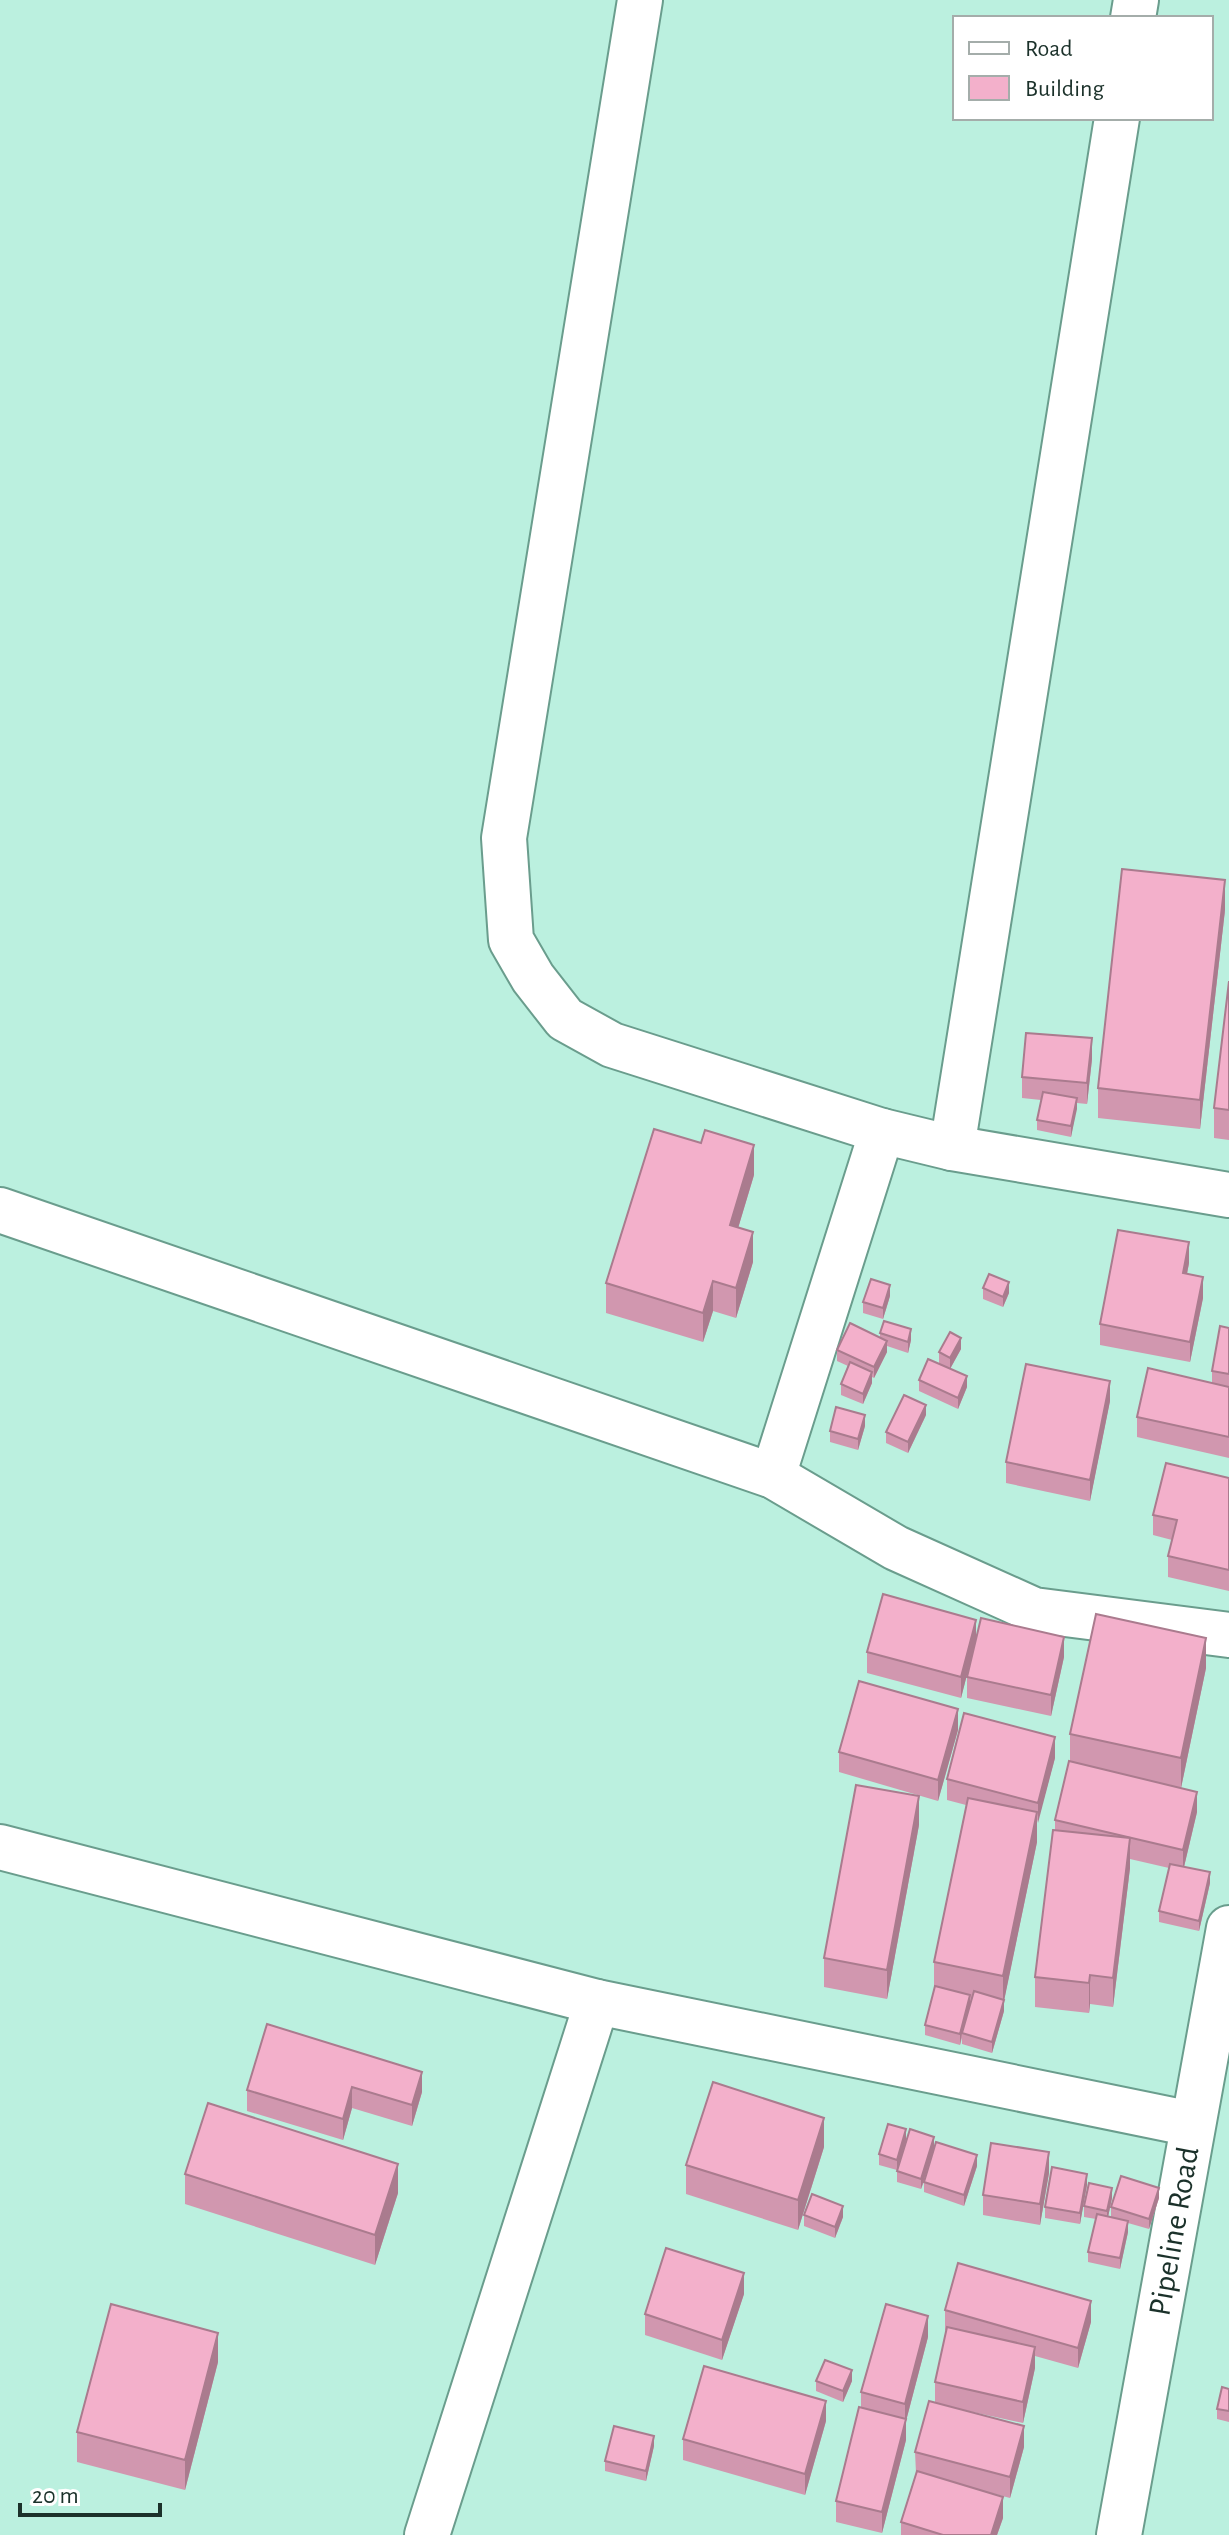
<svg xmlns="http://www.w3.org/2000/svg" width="1229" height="2535" font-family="'Alegreya Sans',sans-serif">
	<rect width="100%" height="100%" fill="#bbf0df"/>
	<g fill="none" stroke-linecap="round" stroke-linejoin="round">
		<!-- minor casing -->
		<g stroke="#6a9d8d" stroke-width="48">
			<g id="minor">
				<polyline points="640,0 504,838 511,940 533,978 565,1019 612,1045 882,1131 952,1148 1229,1195"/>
				<polyline points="1133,18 1136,0"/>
				<polyline points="952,1148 1117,118"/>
				<polyline points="0,1210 773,1476 896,1548 1034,1610 1229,1635"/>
				<polyline points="773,1476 882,1131"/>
				<polyline points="0,1847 597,2002 1192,2124"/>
				<polyline points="427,2535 597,2002"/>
				<polyline points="1119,2535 1229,1928"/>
			</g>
		</g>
		<!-- minor -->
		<use href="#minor" stroke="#fff" stroke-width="44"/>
	</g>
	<!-- wall -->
	<g fill="#d197af">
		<polygon points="1225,910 1200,1129 1098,1118 1098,1088"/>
		<polygon points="1229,981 1229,1140 1214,1138 1214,1108"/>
		<polygon points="1092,1059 1087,1104 1077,1103 1071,1137 1037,1130 1037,1120 1041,1100 1022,1098 1022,1077"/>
		<polygon points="754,1175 738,1228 753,1262 736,1318 713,1311 703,1342 606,1313 606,1283"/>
		<polygon points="1189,1263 1187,1274 1203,1298 1190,1362 1100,1345 1100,1324"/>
		<polygon points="983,1288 1009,1293 1003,1307 983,1299"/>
		<polygon points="890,1296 883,1319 863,1313 863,1302"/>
		<polygon points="1229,1328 1229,1458 1137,1437 1137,1417 1212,1383 1212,1371"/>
		<polygon points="880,1333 911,1340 908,1353 887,1346 887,1352 874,1378 872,1377 872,1383 863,1404 841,1395 841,1384 848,1366 837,1361 837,1350 880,1338"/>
		<polygon points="961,1349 950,1369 967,1387 958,1409 919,1391 919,1380 939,1363 939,1352"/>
		<polygon points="1110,1401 1090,1501 1006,1483 1006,1462"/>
		<polygon points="926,1415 908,1453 886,1443 886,1432"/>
		<polygon points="865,1426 858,1450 830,1442 830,1431"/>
		<polygon points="1229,1478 1229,1591 1168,1577 1168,1556 1172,1540 1153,1535 1153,1515"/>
		<polygon points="976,1638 1064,1657 1051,1716 967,1698 967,1677 973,1651 961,1698 867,1673 867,1652"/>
		<polygon points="1206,1668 1181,1788 1197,1812 1184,1867 1210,1883 1199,1931 1159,1922 1159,1911 1169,1868 1130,1859 1130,1868 1113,2007 1090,2004 1089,2013 1035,2007 1035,1977 1055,1830 1055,1820 1070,1761 1070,1734"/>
		<polygon points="958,1730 938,1801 839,1772 839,1752"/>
		<polygon points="1055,1758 1037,1823 1037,1842 1004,2000 1004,2011 992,2053 962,2044 962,2038 960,2045 925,2035 925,2025 934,1992 934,1962 966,1805 947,1800 947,1779"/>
		<polygon points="919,1825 887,1999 824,1987 824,1958"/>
		<polygon points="422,2072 422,2092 412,2126 352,2108 343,2140 247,2111 247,2090"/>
		<polygon points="906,2140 934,2148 924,2181 977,2166 964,2206 924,2192 924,2182 921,2189 897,2182 897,2170 879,2165 879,2154"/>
		<polygon points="824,2147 798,2230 686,2194 686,2165"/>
		<polygon points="1049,2173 1040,2225 983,2215 983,2195"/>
		<polygon points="185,2174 398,2193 375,2265 185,2204"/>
		<polygon points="1087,2185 1080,2224 1045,2218 1045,2207"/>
		<polygon points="1112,2198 1108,2217 1111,2218 1111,2207 1159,2198 1149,2229 1128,2223 1128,2232 1120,2269 1088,2262 1088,2252 1096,2219 1084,2217 1084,2206"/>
		<polygon points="804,2215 843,2217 835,2238 804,2226"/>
		<polygon points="744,2294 722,2360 645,2335 645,2314"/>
		<polygon points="945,2310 1091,2322 1078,2368 1035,2356 1035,2368 1023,2423 950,2407 1024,2447 1010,2498 980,2490 1003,2518 997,2535 901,2535 901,2522 916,2473 915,2452 935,2403 935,2382 946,2331 945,2330"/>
		<polygon points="928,2337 906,2421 906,2440 882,2533 836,2522 836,2501 861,2408 861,2392"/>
		<polygon points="218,2362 185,2490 77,2462 77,2432"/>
		<polygon points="816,2381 852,2381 843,2402 816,2391"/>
		<polygon points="1229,2389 1229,2422 1217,2419 1217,2409"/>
		<polygon points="826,2421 805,2495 683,2460 683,2439"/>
		<polygon points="654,2446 646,2481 605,2471 605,2461"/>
	</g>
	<!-- shaded-wall -->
	<g fill="#aa7b8e">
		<polygon points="1225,880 1225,910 1200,1129 1200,1100"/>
		<polygon points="1092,1038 1092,1059 1087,1104 1087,1083"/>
		<polygon points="1077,1098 1077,1109 1071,1137 1071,1126"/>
		<polygon points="754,1145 754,1175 730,1255 730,1225"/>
		<polygon points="753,1232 753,1262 736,1318 736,1288"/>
		<polygon points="1189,1242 1189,1263 1183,1294 1183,1273"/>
		<polygon points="1203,1277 1203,1298 1190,1362 1190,1342"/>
		<polygon points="713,1281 713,1311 703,1342 703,1313"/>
		<polygon points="1009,1282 1009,1293 1003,1307 1003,1297"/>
		<polygon points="890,1285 890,1296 883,1319 883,1308"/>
		<polygon points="911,1329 911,1340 908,1353 908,1342"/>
		<polygon points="961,1338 961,1349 950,1369 950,1358"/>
		<polygon points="887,1341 887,1352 874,1378 874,1367"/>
		<polygon points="872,1372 872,1383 863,1404 863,1394"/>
		<polygon points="967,1376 967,1387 958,1409 958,1398"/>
		<polygon points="1110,1381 1110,1401 1090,1501 1090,1480"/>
		<polygon points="926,1405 926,1415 908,1453 908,1442"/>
		<polygon points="865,1415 865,1426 858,1450 858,1439"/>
		<polygon points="976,1620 976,1640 961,1698 961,1677"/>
		<polygon points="1064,1637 1064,1657 1051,1716 1051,1695"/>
		<polygon points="1206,1638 1206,1668 1181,1788 1181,1758"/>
		<polygon points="958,1709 958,1730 938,1801 938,1780"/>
		<polygon points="1055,1737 1055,1758 1038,1823 1038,1803"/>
		<polygon points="1197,1792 1197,1812 1183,1871 1183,1850"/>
		<polygon points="919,1796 919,1825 887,1999 887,1970"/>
		<polygon points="1037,1812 1037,1842 1003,2006 1003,1976"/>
		<polygon points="1130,1838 1130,1868 1113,2007 1113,1978"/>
		<polygon points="1210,1872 1210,1883 1199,1931 1199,1921"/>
		<polygon points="1090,1975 1090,2004 1089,2013 1089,1983"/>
		<polygon points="970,1995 970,2006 962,2033 960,2045 960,2034"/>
		<polygon points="1004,2000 1004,2011 992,2053 992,2042"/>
		<polygon points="422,2072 422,2092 412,2126 412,2105"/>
		<polygon points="352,2087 352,2108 343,2140 343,2119"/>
		<polygon points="824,2118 824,2147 798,2230 798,2200"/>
		<polygon points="906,2129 906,2140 897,2170 897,2160"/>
		<polygon points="934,2137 934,2148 921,2189 921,2179"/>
		<polygon points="1049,2152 1049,2173 1040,2225 1040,2204"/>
		<polygon points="977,2155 977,2166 964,2206 964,2195"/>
		<polygon points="398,2164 398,2193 375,2265 375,2235"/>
		<polygon points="1087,2174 1087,2185 1080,2224 1080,2213"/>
		<polygon points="1112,2188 1112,2198 1107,2222 1107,2211"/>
		<polygon points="1159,2188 1159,2198 1149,2229 1149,2219"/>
		<polygon points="843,2206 843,2217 835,2238 835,2227"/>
		<polygon points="1128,2221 1128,2232 1120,2269 1120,2258"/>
		<polygon points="744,2273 744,2294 722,2360 722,2340"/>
		<polygon points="1091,2301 1091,2322 1078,2368 1078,2348"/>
		<polygon points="928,2316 928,2337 906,2421 906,2440 882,2533 882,2512 905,2423 905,2404"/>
		<polygon points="218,2333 218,2362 185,2490 185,2460"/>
		<polygon points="1035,2347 1035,2368 1023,2423 1023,2402"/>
		<polygon points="852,2370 852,2381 843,2402 843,2391"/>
		<polygon points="826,2401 826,2421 805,2495 805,2474"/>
		<polygon points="1024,2426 1024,2447 1010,2498 1010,2477"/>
		<polygon points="654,2436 654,2446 646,2481 646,2471"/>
		<polygon points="1003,2497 1003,2518 997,2535 991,2535"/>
	</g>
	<!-- building -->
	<g fill="#f3b0cb" stroke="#aa7b8e" stroke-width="2">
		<polygon points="1122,869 1225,880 1200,1100 1098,1088"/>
		<polygon points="1229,981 1229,1110 1214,1108"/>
		<polygon points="1026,1033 1092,1038 1087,1083 1022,1077"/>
		<polygon points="1043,1092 1077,1098 1071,1126 1037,1120"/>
		<polygon points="654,1129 701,1143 705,1130 754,1145 730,1225 753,1232 736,1288 713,1281 703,1313 606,1283"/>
		<polygon points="1118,1230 1189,1242 1183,1273 1203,1277 1190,1342 1100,1324"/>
		<polygon points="989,1274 1009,1282 1003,1297 983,1288"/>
		<polygon points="871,1279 890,1285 883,1308 863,1302"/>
		<polygon points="884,1321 911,1329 908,1342 880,1333"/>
		<polygon points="850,1323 887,1341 874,1367 837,1350"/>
		<polygon points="1220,1326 1229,1328 1229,1374 1212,1371"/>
		<polygon points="950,1332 961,1338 950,1358 939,1352"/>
		<polygon points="928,1359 967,1376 958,1398 919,1380"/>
		<polygon points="850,1362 872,1372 863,1394 841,1384"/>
		<polygon points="1026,1364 1110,1381 1090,1480 1006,1462"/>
		<polygon points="1148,1368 1229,1387 1229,1437 1137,1417"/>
		<polygon points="904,1395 926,1405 908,1442 886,1432"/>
		<polygon points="836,1407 865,1415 858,1439 830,1431"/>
		<polygon points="1166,1463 1229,1478 1229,1570 1168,1556 1177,1520 1153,1515"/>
		<polygon points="883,1594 976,1620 961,1677 867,1652"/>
		<polygon points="1096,1614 1206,1638 1181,1758 1070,1734"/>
		<polygon points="981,1618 1064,1637 1051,1695 967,1677"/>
		<polygon points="859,1681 958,1709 938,1780 839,1752"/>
		<polygon points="964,1713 1055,1737 1038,1803 947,1779"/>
		<polygon points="1069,1761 1197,1792 1183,1850 1055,1820"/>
		<polygon points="856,1785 919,1796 887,1970 824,1958"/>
		<polygon points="968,1798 1037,1812 1003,1976 934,1962"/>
		<polygon points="1053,1830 1130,1838 1113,1978 1090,1975 1089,1983 1035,1977"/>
		<polygon points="1170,1864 1210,1872 1199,1921 1159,1911"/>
		<polygon points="935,1986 970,1995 960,2034 925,2025"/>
		<polygon points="974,1991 1004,2000 992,2042 962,2033"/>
		<polygon points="267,2024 422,2072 412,2105 352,2087 343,2119 247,2090"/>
		<polygon points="713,2082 824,2118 798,2200 686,2165"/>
		<polygon points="208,2103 398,2164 375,2235 185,2174"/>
		<polygon points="888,2124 906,2129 897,2160 879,2154"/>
		<polygon points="910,2129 934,2137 921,2179 897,2171"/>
		<polygon points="936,2142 977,2155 964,2195 924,2182"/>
		<polygon points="991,2143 1049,2152 1040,2204 983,2195"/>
		<polygon points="1052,2167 1087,2174 1080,2213 1045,2207"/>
		<polygon points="1121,2176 1159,2188 1149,2219 1111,2207"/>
		<polygon points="1089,2183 1112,2188 1107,2211 1084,2206"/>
		<polygon points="812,2194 843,2206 835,2227 804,2215"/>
		<polygon points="1097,2214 1128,2221 1120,2258 1088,2252"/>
		<polygon points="666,2248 744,2273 722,2340 645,2314"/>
		<polygon points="958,2263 1091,2301 1078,2348 945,2310"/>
		<polygon points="111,2304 218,2333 185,2460 77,2432"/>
		<polygon points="886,2304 928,2316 905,2404 861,2392"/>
		<polygon points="947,2327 1035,2347 1023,2402 935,2382"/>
		<polygon points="825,2360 852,2370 843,2391 816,2381"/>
		<polygon points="704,2366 826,2401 805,2474 683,2439"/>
		<polygon points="1222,2387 1229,2389 1229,2411 1217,2409"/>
		<polygon points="929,2401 1024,2426 1010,2477 915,2452"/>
		<polygon points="859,2407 906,2419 882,2512 836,2501"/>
		<polygon points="614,2426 654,2436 646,2471 605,2461"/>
		<polygon points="917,2471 1003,2497 991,2535 943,2535 901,2522"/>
	</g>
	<g text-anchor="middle" stroke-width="7" stroke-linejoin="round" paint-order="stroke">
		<!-- street labels -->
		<g font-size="32" fill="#1b312a" stroke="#fff">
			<text transform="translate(1173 2231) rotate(-80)" y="11">Pipeline Road</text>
		</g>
	</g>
	<!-- legend -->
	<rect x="953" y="16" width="260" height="104" fill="#ffffff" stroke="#a4adaa" stroke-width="2"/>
	<rect x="969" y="42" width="40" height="12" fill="#ffffff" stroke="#a4adaa" stroke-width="2"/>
	<text x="1025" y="56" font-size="24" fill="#1b312a">Road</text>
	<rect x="969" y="76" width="40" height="24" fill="#f3b0cb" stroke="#a4adaa" stroke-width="2"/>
	<text x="1025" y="96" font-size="24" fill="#1b312a">Building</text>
	<!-- scale -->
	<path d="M20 2503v12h140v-12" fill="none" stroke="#1b312a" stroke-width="4"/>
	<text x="32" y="2503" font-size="24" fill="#1b312a" stroke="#ffffff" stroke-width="6" paint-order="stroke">20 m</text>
</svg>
